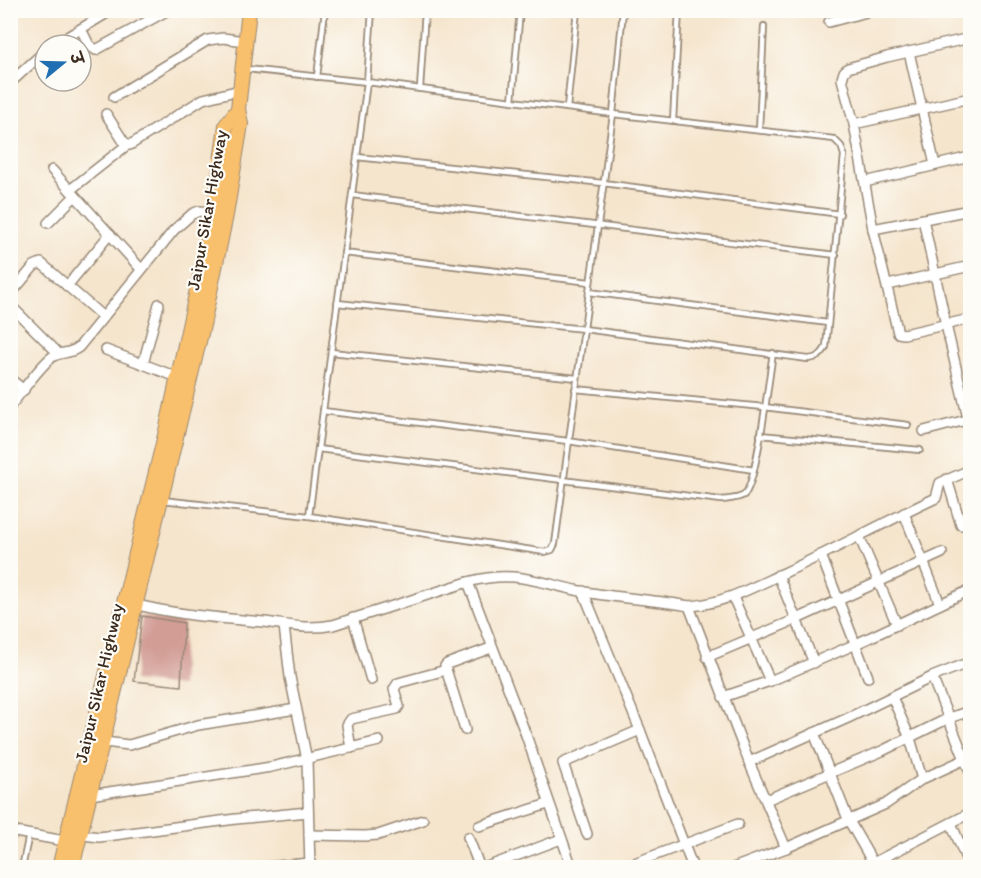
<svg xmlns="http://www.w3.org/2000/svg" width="981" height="878" font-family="Itim,'Playpen Sans Deva',sans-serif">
	<rect width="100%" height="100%" fill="#fdfcf7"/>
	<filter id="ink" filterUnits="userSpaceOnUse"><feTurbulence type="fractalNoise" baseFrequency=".0167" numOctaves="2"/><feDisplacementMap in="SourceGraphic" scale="12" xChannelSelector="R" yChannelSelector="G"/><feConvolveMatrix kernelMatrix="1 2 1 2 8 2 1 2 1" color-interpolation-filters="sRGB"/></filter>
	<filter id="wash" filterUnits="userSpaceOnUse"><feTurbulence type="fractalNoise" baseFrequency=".008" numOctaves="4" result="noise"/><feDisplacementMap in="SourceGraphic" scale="24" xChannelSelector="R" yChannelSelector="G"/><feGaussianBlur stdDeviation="1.35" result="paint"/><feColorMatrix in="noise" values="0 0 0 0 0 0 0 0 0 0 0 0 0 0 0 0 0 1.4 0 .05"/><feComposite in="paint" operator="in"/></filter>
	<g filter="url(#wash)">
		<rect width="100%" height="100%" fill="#f5e5cd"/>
		<g id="blocks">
			<!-- building -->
			<polygon fill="#d29d95" points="142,616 184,623 181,686 134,681"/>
		</g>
	</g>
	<g filter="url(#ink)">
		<use href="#blocks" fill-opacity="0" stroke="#988876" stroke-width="1.5"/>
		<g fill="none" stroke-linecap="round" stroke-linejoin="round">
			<!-- service casing -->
			<g stroke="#988876" stroke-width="8">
				<g id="service">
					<path d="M246,69L367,82L613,114L834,139L841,146L844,155L826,347C821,356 817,358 808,359L584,329L337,303"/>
					<polyline points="317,77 325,10"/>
					<polyline points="420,89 425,10"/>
					<polyline points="512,101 520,10"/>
					<polyline points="567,108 577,10"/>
					<polyline points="673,121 679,10"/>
					<polyline points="759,130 764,26"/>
					<polyline points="357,157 603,183 840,214"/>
					<polyline points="352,195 836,255"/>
					<polyline points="344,253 590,282"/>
					<polyline points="589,292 828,323"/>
					<polyline points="331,352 577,378"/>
					<polyline points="575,389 764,407 908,425"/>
					<polyline points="323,411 568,441 754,470"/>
					<polyline points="760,435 920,450"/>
					<path d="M318,449L721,500C728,499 738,499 744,495C757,485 769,376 773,353"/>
					<polyline points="162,500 309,516 545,552 552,550 555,544 613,114 623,10"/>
					<polyline points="309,516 367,82 372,10"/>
					<polyline points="22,868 29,834"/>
				</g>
			</g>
			<!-- minor casing -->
			<g stroke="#988876" stroke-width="12">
				<g id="minor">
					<polyline points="829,22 874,10"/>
					<polyline points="81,29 89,45 96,50 168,10"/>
					<polyline points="970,38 887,57 848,68 844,72 842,79 854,124 873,229 898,333 904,334 970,319"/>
					<polyline points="54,45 112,10"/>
					<polyline points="909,52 935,165"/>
					<polyline points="10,83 45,51"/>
					<polyline points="114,97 208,40 223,38 245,41"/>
					<polyline points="106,114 124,142 130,145 203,99 240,90"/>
					<polyline points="854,124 970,98"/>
					<polyline points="52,170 141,269"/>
					<polyline points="865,182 970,157"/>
					<polyline points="70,190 127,145"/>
					<polyline points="923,219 946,325 970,427"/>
					<polyline points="48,223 75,196"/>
					<polyline points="873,229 970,210"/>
					<polyline points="888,285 970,266"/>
					<polyline points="67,286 110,234"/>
					<polyline points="10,295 34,266 41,263 103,317"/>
					<polyline points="10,305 59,354"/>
					<polyline points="106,350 177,377"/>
					<polyline points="143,364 159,304"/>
					<polyline points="10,379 24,390"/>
					<path d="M10,406C23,391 37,369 52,357C61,351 69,355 79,347L174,230L192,214L199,211L217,213"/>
					<polyline points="924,431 970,419"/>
					<polyline points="947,479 961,525 970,522"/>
					<polyline points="904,513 940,604"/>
					<polyline points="859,536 897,625"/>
					<polyline points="821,555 868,677"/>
					<polyline points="778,575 814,663"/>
					<polyline points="468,582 526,735 572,868"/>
					<polyline points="583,591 640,730 693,868"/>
					<polyline points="733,597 770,681 856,644 970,590"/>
					<path d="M130,603C174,615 220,618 264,622C289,625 307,630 333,625L468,582C518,569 537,583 585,592C619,598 654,600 689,606C723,604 753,587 784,573C835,549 885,522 936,498L940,483L970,470"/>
					<polyline points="689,606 749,762 786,848"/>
					<polyline points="353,618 371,680"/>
					<polyline points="284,626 290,677 307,760 310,868"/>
					<polyline points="707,657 797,619 942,553"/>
					<polyline points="932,677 970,772"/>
					<polyline points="723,697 770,681"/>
					<polyline points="892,697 910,738 922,779"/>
					<polyline points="465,730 445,666 447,664 491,648"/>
					<polyline points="814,733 848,819 873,863"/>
					<polyline points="104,742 129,745 198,725 296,709"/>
					<polyline points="351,748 347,725 351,719 397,709 399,706 394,689 398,683 446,670"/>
					<polyline points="749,762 848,718 932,677 970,662"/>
					<polyline points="90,795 271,767 379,741"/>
					<polyline points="766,800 882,751 949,718 970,711"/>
					<polyline points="951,823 970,868"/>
					<polyline points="479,826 548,804"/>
					<polyline points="10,831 70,842"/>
					<polyline points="76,834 99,837 236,819 308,812"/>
					<polyline points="587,834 563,763 640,730"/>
					<polyline points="309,835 365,836 378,835 423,820"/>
					<polyline points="468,837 480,868"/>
					<polyline points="256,868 310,863"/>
					<polyline points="484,868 561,839"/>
					<polyline points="621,868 738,824"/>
					<polyline points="733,868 786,848 886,804 922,779 970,757"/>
					<polyline points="875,868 873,863 970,813"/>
				</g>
			</g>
			<!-- primary casing -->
			<g stroke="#988876" stroke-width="16">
				<g id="primary">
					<polyline points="59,868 167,427 214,212 226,125 238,109"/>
					<polyline points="72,868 203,325 226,215 241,124 238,109 249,10"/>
				</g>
			</g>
			<!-- service -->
			<use href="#service" stroke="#fff" stroke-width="4.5"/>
			<!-- minor -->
			<use href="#minor" stroke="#fff" stroke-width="9"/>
			<!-- primary -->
			<use href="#primary" stroke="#f8bf6c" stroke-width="14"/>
		</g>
	</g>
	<g text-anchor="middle" stroke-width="4.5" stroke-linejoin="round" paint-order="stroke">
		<!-- street labels -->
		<g font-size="18" fill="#3b2a1e" stroke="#fdfcf7">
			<text transform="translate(207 210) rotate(-80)" y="6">Jaipur Sikar Highway</text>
			<text transform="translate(99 683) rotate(-77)" y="6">Jaipur Sikar Highway</text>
		</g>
	</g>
	<!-- margin -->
	<rect width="981" height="878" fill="none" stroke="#fdfcf7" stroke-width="36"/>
	<!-- north arrow -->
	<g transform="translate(63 63) rotate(71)"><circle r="28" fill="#fdfcf7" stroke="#afa8a0" stroke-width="1.5"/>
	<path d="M0-4.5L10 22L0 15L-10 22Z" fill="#1f6fb2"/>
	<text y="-9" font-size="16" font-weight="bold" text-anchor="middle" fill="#3b2a1e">उ</text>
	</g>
</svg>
